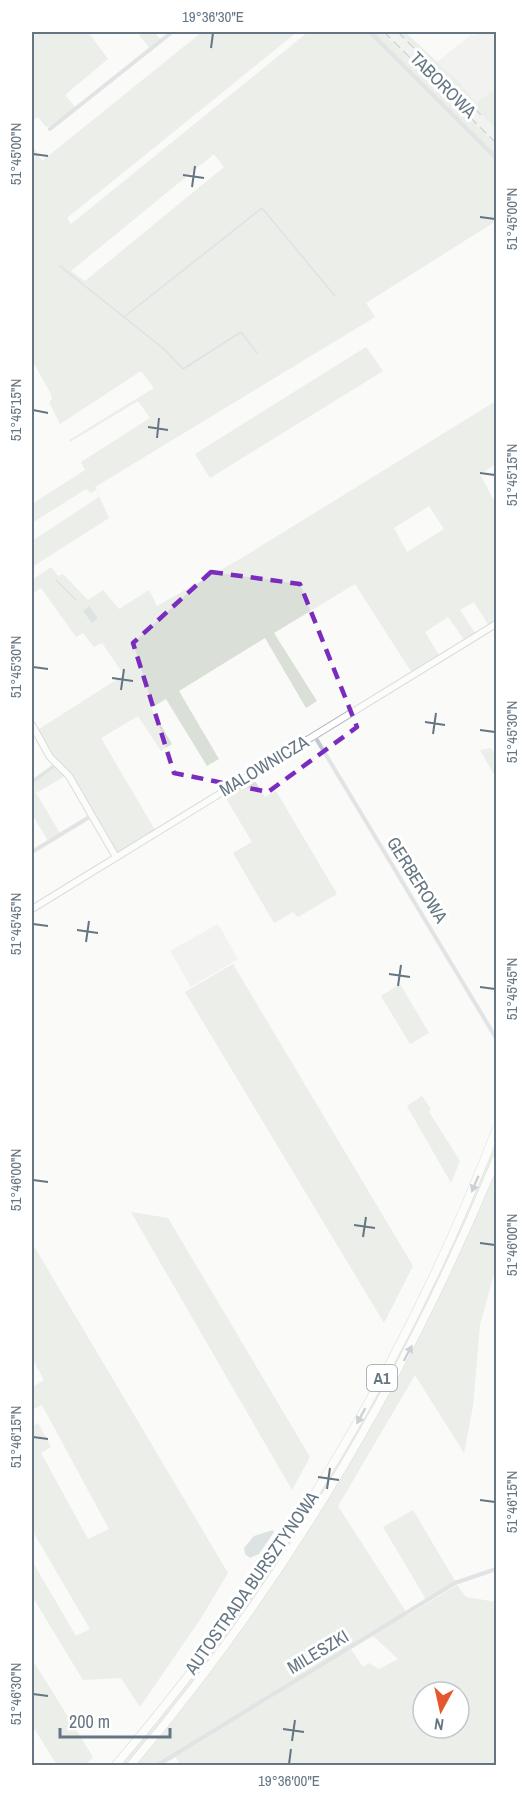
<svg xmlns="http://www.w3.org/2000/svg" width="528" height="1797" font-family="'Archivo Narrow',sans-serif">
	<rect width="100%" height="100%" fill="#fafaf8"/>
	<!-- built -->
	<g fill="#e8e9e9">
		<polygon points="382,32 400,32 496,129 496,145"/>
		<polygon points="480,32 496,32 496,88 476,103 459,82 437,62 472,34 474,36"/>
		<polygon points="218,924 238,959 191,987 170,951"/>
	</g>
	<!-- green -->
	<g fill="#dadfd7" fill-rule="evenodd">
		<polygon points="32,32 88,32 108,59 65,95 75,107 52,127 46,127 38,117 32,121"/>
		<polygon points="144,32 154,32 160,39 165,36 143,52 149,47 139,35"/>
		<path d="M202,32H297L67,218L71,224L308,32H368L496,160V221L366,303L375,317L95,487L109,518L32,567V541L99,497L96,490L91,493L86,489L32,523V504L85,470L81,462L150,418L138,401L70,442L69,440L154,388L141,371L60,424L49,402L52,399L51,394L32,360V144L42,161ZM214,154L224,167L85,281L71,271Z"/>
		<polygon points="372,32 382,32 496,145 496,156"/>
		<polygon points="400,32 405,32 459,82 476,103 496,88 496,129"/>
		<polygon points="366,347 383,371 210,478 195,454"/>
		<path d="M496,401V464L480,474L493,499L496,497V622L489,626L474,602L460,610L476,634L465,641L448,617L425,632L440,657L412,673L355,584L274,633L317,701L306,708L265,638L179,691L219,759L207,766L166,699L151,708L172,744L161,751L138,716L101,738L155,830L121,852H117L32,723L34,722L39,729L124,675L102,643L94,647L83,633L76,637L41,588L32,594V580L51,567L58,576L63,574L88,600L103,590L119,609L149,590L157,606L240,559ZM429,506L444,529L407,552L394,528Z"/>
		<polygon points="491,748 496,757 496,778 480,750"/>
		<polygon points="57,767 67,775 36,793 60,833 48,841 32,814 32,784"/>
		<polygon points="253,778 265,797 276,791 337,894 298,917 293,912 274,923 233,853 252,842 224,795"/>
		<polygon points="233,964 413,1266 384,1323 185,992"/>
		<polygon points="400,984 429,1033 410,1044 381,996"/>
		<polygon points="422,1096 431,1109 429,1112 460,1161 451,1183 407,1106"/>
		<path d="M496,1136V1154C407,1376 280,1582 127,1765L118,1766L229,1625L373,1400Z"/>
		<path d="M496,1171V1267L480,1325L473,1406L464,1453L415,1375L338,1506L408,1615L457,1585L466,1597L496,1602V1765L180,1766L176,1757L161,1765L134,1766C286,1586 403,1386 496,1171ZM373,1636L398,1659L379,1669L369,1663L363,1667L351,1649ZM423,1692H459V1728H423Z"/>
		<polygon points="131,1212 168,1218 310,1457 292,1490"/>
		<polygon points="32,1243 228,1573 201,1618 140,1707 121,1678 83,1680 32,1596 32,1561 76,1636 90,1629 32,1530 32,1426 38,1423 51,1447 41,1453 88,1539 109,1529 42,1405 32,1410 32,1384 33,1387 44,1380 32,1358"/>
		<polygon points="413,1510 455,1581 427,1601 383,1527"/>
		<polygon points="32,1659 93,1757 85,1765 57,1765 32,1725"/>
	</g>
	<!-- water -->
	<g fill="#bbc7cb">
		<polygon points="89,606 98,618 92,623 83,611"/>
		<polygon points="273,1530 274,1532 259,1554 250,1558 245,1554 244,1548 254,1536"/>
	</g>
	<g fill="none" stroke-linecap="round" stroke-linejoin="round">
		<!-- stream -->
		<g stroke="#bbc7cb" stroke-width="1.5">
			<polyline points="60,266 164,349 183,369 241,332 257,353"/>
			<polyline points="124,317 262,208 335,296"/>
			<polyline points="56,580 76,600"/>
		</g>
		<!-- secondary casing -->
		<g stroke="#b3babf" stroke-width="8">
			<g id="secondary">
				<polyline points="32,725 50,757 69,776 116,857"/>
				<polyline points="32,909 496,624"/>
			</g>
		</g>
		<!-- highway casing -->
		<g stroke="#b4b9bd" stroke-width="9">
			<g id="highway">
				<path d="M115,1766C277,1577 407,1362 496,1130"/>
				<path d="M130,1766C284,1584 405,1380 496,1160"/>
			</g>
		</g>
		<!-- street -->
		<g stroke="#c3c8cc" stroke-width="4">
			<polyline points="88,32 89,32"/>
			<polyline points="370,32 496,158"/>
			<polyline points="50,129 172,32"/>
			<polyline points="314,735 496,1038"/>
			<polyline points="32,782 57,764"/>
			<polyline points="32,852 91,816"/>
			<polyline points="156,1766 455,1583 496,1569"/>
		</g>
		<!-- secondary -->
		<use href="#secondary" stroke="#fff" stroke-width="6"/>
		<!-- highway -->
		<use href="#highway" stroke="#fff" stroke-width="8"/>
		<!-- rail -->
		<g stroke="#a2aab0" stroke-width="1.5" stroke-dasharray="9 4.5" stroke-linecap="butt">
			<polyline points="384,32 496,143"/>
			<polyline points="398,32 482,116"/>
		</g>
	</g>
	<!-- one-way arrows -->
	<defs><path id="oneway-solid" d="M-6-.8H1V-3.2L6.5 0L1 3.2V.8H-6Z" transform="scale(1.5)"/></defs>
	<g fill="#939fa8">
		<use href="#oneway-solid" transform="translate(475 1184) rotate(113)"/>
		<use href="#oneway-solid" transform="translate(408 1353) rotate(-62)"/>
		<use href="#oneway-solid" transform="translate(361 1416) rotate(119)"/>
	</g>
	<!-- marked area -->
	<path d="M0 0H528V1797H0ZM211,572L300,584L357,727L268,792L174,773L133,643Z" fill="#fafaf8" fill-opacity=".55" fill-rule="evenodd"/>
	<path fill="none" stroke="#7b2cbf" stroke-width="4.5" stroke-dasharray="12 8" stroke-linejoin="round" d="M211,572L300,584L357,727L268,792L174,773L133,643Z"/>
	<!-- ticks -->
	<path fill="none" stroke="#657683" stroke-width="2" d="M211,48L213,33M33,154L48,156M183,175L204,178M192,187L195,166M480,217L495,219M33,410L48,413M148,427L168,430M157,438L159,418M480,473L495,475M33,667L48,669M112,678L133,681M121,690L124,669M425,722L445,725M480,730L495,732M433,734L436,713M33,924L48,926M77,930L98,933M86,942L89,921M389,974L410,977M398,986L401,965M480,987L495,989M33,1180L48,1182M354,1225L375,1228M363,1237L366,1217M480,1243L495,1245M33,1437L48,1439M318,1477L339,1480M327,1489L330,1468M480,1500L495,1502M33,1694L48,1696M283,1729L304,1732M292,1741L295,1720M289,1764L291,1749"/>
	<g text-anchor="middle" stroke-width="6" stroke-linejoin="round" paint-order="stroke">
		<!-- shield labels -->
		<rect fill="#fff" stroke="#939fa8" stroke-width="1.5" x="367" y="1365" width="30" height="26" rx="4.5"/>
		<g font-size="16" font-weight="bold" fill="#657683">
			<text x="382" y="1384">A1</text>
		</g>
		<!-- street labels -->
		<g font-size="18" fill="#657683" stroke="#fff">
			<text transform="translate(443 85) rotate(45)" y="6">TABOROWA</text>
			<text transform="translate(264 766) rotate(-31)" y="6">MALOWNICZA</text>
			<text transform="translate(417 880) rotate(58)" y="6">GERBEROWA</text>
			<text transform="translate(252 1583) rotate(-55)" y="6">AUTOSTRADA BURSZTYNOWA</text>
			<text transform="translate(318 1652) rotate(-31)" y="6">MILESZKI</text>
		</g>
	</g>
	<!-- border -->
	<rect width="528" height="1797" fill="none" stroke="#ffffff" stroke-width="66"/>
	<!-- north arrow -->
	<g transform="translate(441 1710) rotate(188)"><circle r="28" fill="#ffffff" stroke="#c1c8cd" stroke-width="1.5"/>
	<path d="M0-4.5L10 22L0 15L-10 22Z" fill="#e4572e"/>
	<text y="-9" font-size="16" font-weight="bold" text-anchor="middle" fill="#657683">N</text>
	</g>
	<!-- scale -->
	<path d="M60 1728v9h110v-9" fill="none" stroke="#657683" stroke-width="3"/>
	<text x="69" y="1728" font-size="18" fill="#657683" stroke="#ffffff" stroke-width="4.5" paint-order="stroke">200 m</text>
	<rect x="33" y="33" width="462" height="1731" fill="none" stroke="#657683" stroke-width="2"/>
	<g font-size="15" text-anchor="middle" fill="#657683">
		<text x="213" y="22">19°36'30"E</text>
		<text transform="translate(16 154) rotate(-90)" y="5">51°45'00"N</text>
		<text transform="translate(512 219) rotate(-90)" y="5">51°45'00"N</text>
		<text transform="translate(16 410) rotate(-90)" y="5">51°45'15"N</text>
		<text transform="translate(512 475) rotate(-90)" y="5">51°45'15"N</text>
		<text transform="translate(16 667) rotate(-90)" y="5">51°45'30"N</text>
		<text transform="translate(512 732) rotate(-90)" y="5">51°45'30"N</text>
		<text transform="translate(16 924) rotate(-90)" y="5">51°45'45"N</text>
		<text transform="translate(512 989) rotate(-90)" y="5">51°45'45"N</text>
		<text transform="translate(16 1180) rotate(-90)" y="5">51°46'00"N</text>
		<text transform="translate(512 1245) rotate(-90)" y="5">51°46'00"N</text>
		<text transform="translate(16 1437) rotate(-90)" y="5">51°46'15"N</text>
		<text transform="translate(512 1502) rotate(-90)" y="5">51°46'15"N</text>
		<text transform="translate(16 1694) rotate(-90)" y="5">51°46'30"N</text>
		<text x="289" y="1786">19°36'00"E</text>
	</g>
</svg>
